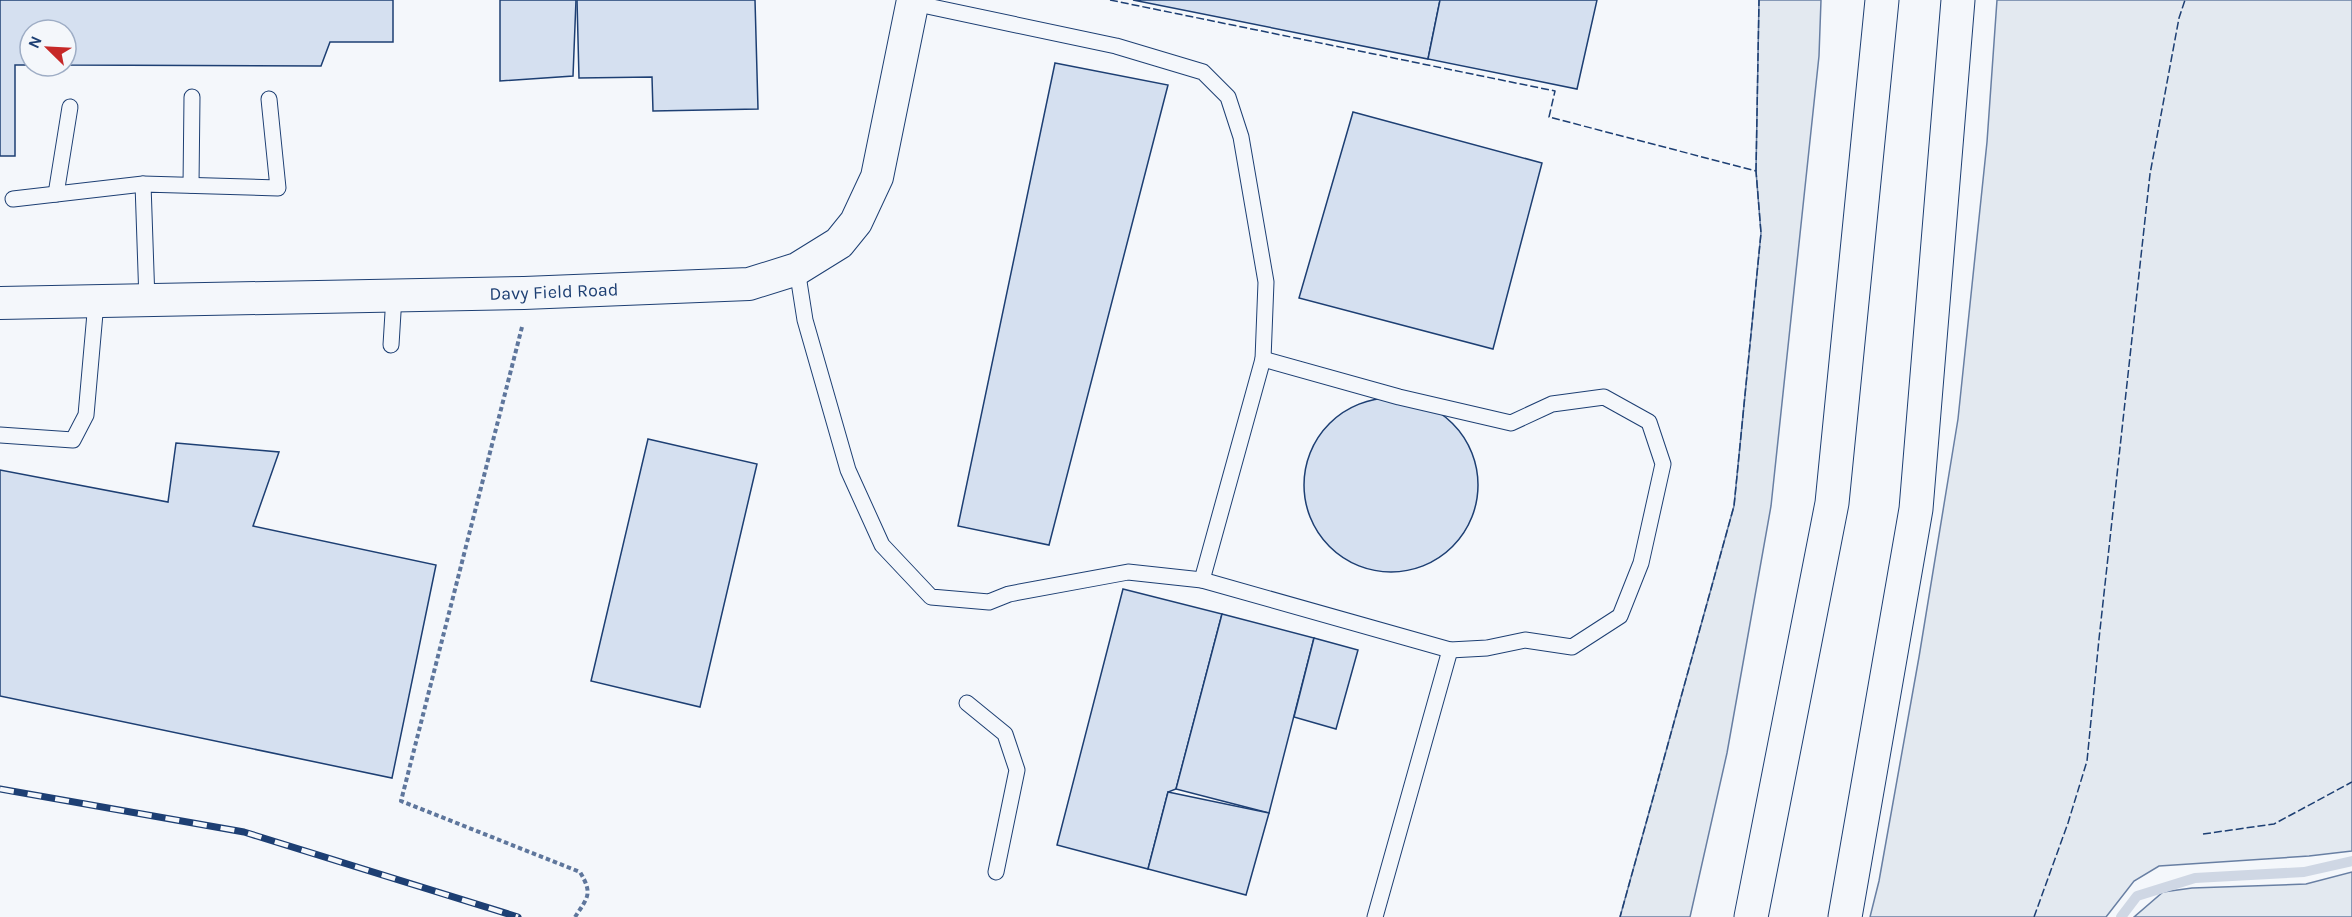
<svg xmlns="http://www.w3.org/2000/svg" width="2352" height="917" font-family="Karla,sans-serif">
	<rect width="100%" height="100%" fill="#f4f7fb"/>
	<!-- green -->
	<g fill="#e3e9f0" stroke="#687fa3" stroke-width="1.5">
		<polygon points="1759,0 1821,0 1819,56 1771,506 1727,753 1690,917 1620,917 1734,506 1761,233 1756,171"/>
		<polygon points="1997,0 2352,0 2352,851 2309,856 2159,866 2134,881 2106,917 1870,917 1879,881 1919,657 1958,419 1987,142"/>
		<polygon points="2352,872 2352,917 2134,917 2163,892 2192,888 2306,884"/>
	</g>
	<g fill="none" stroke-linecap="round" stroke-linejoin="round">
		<!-- stream -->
		<polyline stroke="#cfd7e4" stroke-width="10" points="2121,917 2137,896 2195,878 2304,872 2352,861"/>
	</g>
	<!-- building -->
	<g fill="#d5e0f0" stroke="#1d3f73" stroke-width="1.5">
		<polygon points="0,0 393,0 393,42 330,42 321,66 66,65 66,30 30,30 30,65 15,65 15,156 0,156"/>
		<polygon points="500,0 576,0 573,76 500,81"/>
		<polygon points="577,0 755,0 758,109 653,111 652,77 579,78"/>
		<polygon points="1133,0 1440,0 1428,59"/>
		<polygon points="1440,0 1597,0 1577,89 1428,59"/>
		<polygon points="1055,63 1168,85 1049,545 958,526"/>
		<polygon points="1353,112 1542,163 1493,349 1299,298"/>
		<circle cx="1391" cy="485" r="87"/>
		<polygon points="648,439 757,464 700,707 591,681"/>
		<polygon points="176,443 279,452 253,526 436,565 392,778 0,696 0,470 168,502"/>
		<polygon points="1123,589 1222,614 1176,789 1168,792 1148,869 1057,845"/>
		<polygon points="1222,614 1314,638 1269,813 1176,789"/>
		<polygon points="1314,638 1358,650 1336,729 1294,717"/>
		<polygon points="1168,792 1269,813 1246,895 1148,869"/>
	</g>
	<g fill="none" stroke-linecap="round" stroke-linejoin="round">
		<!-- lane casing -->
		<g stroke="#1d3f73" stroke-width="17">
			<g id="lane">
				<polyline points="913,3 1116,46 1203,72 1228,97 1241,137 1266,282 1263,359"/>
				<polyline points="191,185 192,97"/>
				<polyline points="56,194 70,107"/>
				<polyline points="13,199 143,184"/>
				<polyline points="797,269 805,320 848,470 882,545 931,597 989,602 1009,594 1128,572 1202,580 1450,650 1375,917"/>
				<polyline points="147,301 143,184 278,188 269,99"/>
				<polyline points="391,345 394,296"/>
				<polyline points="0,435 73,440 86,415 96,302"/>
				<polyline points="1202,580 1263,359 1399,397 1511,423 1552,404 1604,397 1649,422 1663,464 1641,563 1620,616 1572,647 1525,640 1487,648 1450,650"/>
				<polyline points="967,703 1005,734 1017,770 996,872"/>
			</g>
		</g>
		<!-- street casing -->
		<g stroke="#1d3f73" stroke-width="34">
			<g id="street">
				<path id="s1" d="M0,303L524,293L749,284L797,269L839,243L856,222L877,177L913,0"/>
			</g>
		</g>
		<!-- highway casing -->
		<g stroke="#1d3f73" stroke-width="35">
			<g id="highway">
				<polyline points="1751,917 1832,503 1882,0"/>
				<polyline points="1845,917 1916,509 1958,0"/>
			</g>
		</g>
		<!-- path -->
		<path stroke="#5e769c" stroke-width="4" stroke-dasharray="4.5 3" stroke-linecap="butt" d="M522,327L401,801L580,872C593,894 588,897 575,917"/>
		<!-- lane -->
		<use href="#lane" stroke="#f4f7fb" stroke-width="15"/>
		<!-- street -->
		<use href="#street" stroke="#f4f7fb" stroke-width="32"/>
		<!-- highway -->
		<use href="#highway" stroke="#f4f7fb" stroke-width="33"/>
		<!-- rail casing -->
		<g stroke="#1d3f73" stroke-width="7">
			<polyline id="rail" points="0,789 244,832 518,917"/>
		</g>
		<!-- rail -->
		<use href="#rail" stroke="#f4f7fb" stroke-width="4.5" stroke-dasharray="14" stroke-linecap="butt"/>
		<!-- fence -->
		<g stroke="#1d3f73" stroke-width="1.5" stroke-dasharray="8 3" stroke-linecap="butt">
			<polyline points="1110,0 1555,91 1549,117 1756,171 1761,233 1734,506 1620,917"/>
			<polyline points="1756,171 1759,0"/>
			<polyline points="2203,834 2274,824 2352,782"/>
			<polyline points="2034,917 2068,823 2087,761 2099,639 2150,174 2179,18 2185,0"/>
		</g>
	</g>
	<g text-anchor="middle" stroke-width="4.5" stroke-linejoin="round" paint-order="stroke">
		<!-- street labels -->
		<g font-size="18" fill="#1d3f73" stroke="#f4f7fb">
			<text dy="6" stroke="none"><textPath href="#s1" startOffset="554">Davy Field Road</textPath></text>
		</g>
	</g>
	<!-- north arrow -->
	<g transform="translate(48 48) rotate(294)"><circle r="28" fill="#f4f7fb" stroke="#9eadc5" stroke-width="1.5"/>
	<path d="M0-4.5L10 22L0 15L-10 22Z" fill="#c62828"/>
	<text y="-9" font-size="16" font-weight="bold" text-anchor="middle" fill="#1d3f73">N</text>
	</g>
</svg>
